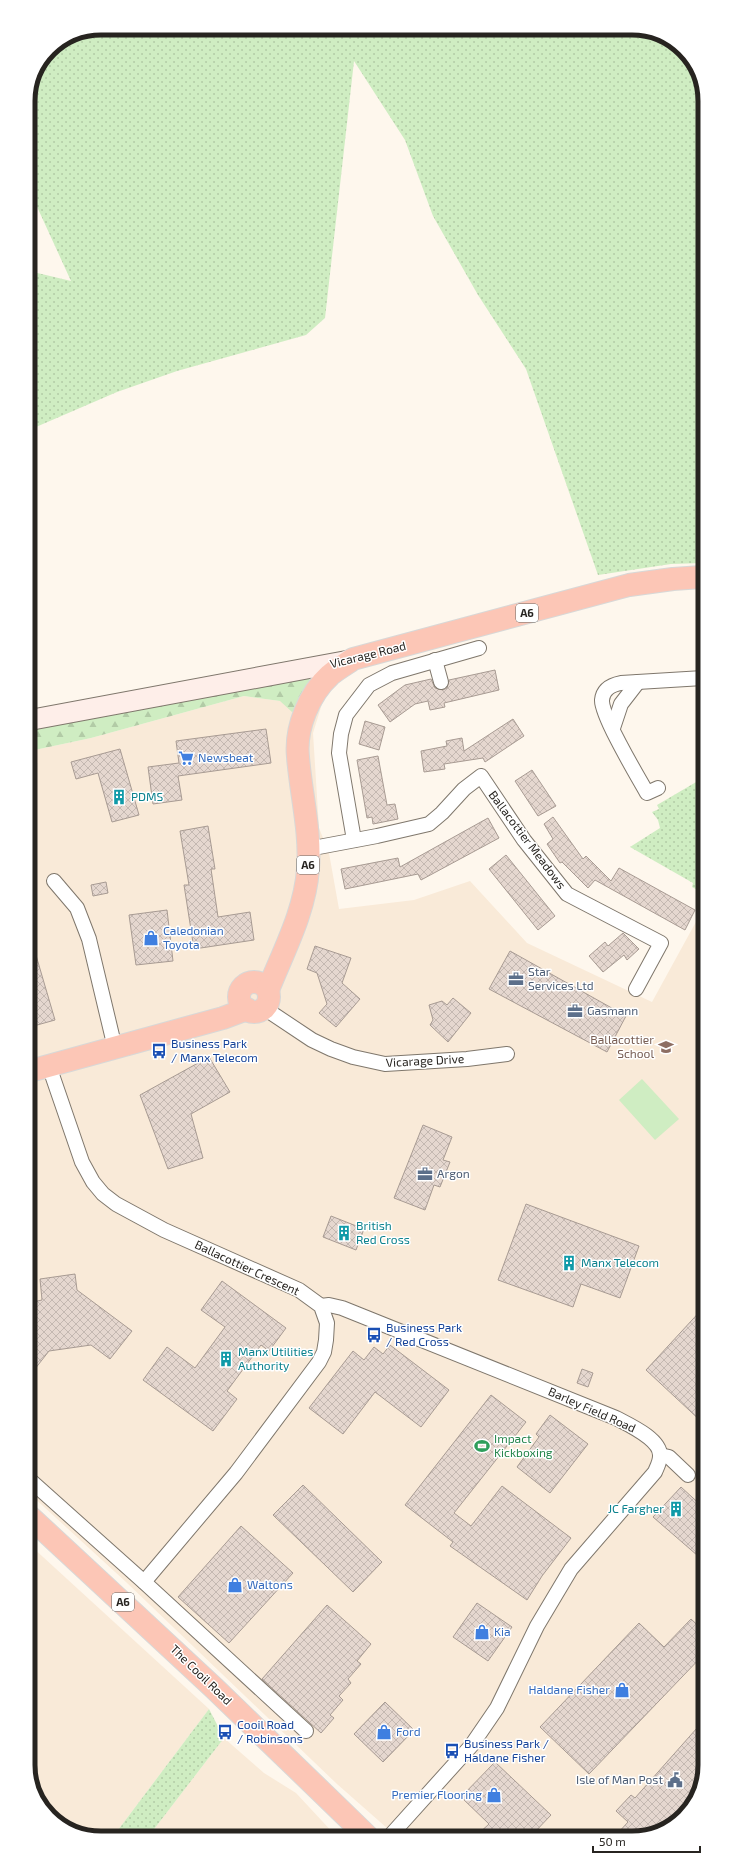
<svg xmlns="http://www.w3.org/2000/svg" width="733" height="1866" font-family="'Exo 2',sans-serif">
	<defs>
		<pattern id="grass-dots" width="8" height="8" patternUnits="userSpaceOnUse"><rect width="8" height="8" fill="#cfedc2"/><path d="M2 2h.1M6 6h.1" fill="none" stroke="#b2cba6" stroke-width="1.8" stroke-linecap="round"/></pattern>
		<pattern id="forest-firs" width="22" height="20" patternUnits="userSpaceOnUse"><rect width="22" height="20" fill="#cfedc2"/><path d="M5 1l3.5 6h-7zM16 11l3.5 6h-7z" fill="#b2cba6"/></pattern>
		<pattern id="building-cross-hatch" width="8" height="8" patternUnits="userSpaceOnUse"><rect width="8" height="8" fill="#e5d7cf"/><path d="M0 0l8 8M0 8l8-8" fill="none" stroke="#c4b8b1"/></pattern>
	</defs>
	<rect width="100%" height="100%" fill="#fef7ed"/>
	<!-- built -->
	<g fill="#f9ead8">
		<polygon points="333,683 322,704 313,733 319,828 329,853 339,909 414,900 470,881 527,943 652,1002 703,909 705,1765 690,1809 655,1834 396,1836 337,1784 126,1582 31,1495 30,751 91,738 244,696 280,701"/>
		<polygon points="31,1546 209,1709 112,1838 96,1838 56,1823 32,1788"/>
		<polygon points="224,1738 264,1773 296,1793 336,1836 148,1837"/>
	</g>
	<!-- grass -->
	<g fill="url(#grass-dots)">
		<polygon points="101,28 637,28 677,43 701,78 702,563 671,564 598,575 526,369 478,295 433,216 405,140 354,61 325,318 306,335 177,371 117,392 29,430 29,271 71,281 28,187 28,97 50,49 73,33"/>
		<polygon points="703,778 703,893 692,887 693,883 630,847 660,828 658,820 652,812 659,809 657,805"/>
		<polygon points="209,1709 224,1738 148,1837 112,1838"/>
	</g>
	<!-- forest -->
	<polygon fill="url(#forest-firs)" points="308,677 312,683 300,708 292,712 280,701 244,696 91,738 30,751 30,730 224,692"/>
	<!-- pitch -->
	<polygon fill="#cfedc2" points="642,1079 679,1119 655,1140 619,1100"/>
	<!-- building -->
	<g fill="url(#building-cross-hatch)" stroke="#a89b93">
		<polygon points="495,670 499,690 444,703 445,707 430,710 428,701 415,704 390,722 378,705 405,685 431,679 435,688 443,690 447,688 449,680"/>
		<polygon points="513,719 524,736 485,762 483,758 444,764 445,769 424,772 421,751 447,746 446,741 462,738 464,751"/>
		<polygon points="365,721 385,727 379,750 359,744"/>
		<polygon points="266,729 271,763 178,776 182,800 153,804 148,767 179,763 176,741"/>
		<polygon points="120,749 139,815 112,822 98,773 76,779 71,762"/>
		<polygon points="378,756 387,805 395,804 398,819 373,824 372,817 367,818 357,760"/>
		<polygon points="532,770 556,806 538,816 515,781"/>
		<polygon points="553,817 583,859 586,856 611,881 619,868 695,910 685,930 595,880 588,888 562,862 560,863 547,844 553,839 544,824"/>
		<polygon points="488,818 499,838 421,880 418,874 345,889 341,869 398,858 400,867"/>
		<polygon points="208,826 215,869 211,869 218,917 250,912 254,940 194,949 184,885 189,885 180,831"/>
		<polygon points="506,855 555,916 538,930 489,869"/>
		<polygon points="106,882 108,893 93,896 91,885"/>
		<polygon points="167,910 173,961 136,965 129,915"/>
		<polygon points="623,933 639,949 627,960 624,955 603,972 589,956 605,942 608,946"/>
		<polygon points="33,945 55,1020 30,1027 30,946"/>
		<polygon points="315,946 351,958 342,983 360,999 336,1027 319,1013 327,1004 317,973 307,969"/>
		<polygon points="510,951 626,1016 607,1052 489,989"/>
		<polygon points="453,998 471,1013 448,1042 430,1025 433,1020 429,1005 442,1001 447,1005"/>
		<polygon points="209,1057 230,1092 191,1114 203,1158 168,1169 140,1095"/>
		<polygon points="423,1125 452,1137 443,1160 450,1162 440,1187 434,1185 425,1210 394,1198"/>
		<polygon points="526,1204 639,1246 620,1298 581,1284 573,1307 498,1280"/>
		<polygon points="331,1216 364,1229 356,1250 323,1237"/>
		<polygon points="75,1274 77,1290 132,1331 110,1359 91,1345 49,1351 31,1374 31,1305 33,1302 42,1300 40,1279"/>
		<polygon points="222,1281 286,1328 269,1351 261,1345 227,1391 237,1399 213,1431 143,1380 167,1347 195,1368 225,1327 201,1310"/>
		<polygon points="704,1307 704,1424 646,1370"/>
		<polygon points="390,1345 449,1390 421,1427 375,1392 343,1434 309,1408 353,1351 364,1360 374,1347 383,1354"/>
		<polygon points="582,1369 593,1373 588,1387 577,1383"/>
		<polygon points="491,1395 526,1422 454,1513 471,1526 502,1486 571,1538 542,1576 527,1600 450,1546 453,1542 405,1505"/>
		<polygon points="550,1415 588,1444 550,1493 517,1467 539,1437 536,1434"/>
		<polygon points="303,1485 382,1562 353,1592 273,1515"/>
		<polygon points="681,1487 704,1508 705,1562 653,1517"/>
		<polygon points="241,1526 293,1573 229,1643 178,1597"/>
		<polygon points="477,1603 512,1627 488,1661 453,1637"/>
		<polygon points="327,1605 371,1644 357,1661 361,1664 348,1679 351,1683 339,1696 343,1700 330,1715 334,1718 321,1733 262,1679"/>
		<polygon points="691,1619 705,1632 705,1653 589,1774 540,1727 639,1623 664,1647"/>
		<polygon points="385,1702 414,1730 383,1762 354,1734"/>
		<polygon points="705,1719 705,1765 690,1809 655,1834 617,1834 628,1822 616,1811 631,1795 635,1798"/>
		<polygon points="495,1762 551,1815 532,1835 477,1835 489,1824 461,1797"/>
	</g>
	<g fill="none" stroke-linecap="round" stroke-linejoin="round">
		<!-- street casing -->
		<g stroke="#7f776c" stroke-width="16">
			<g id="street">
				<polyline points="435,660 441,682"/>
				<polyline points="613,728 621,704 638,682"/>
				<path d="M658,788L647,793C638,777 601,715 602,700C603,689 611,685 621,683L703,678"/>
				<polyline points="354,840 339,753 341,734 346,715 369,685 392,673 479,648"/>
				<polyline points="308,849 377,836 429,824 442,813 464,789 481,776 524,840 567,894 661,943 636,989"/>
				<polyline points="54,881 77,908 89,939 115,1048"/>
				<polyline points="264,1008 312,1040 331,1049 353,1057 385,1064 467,1059 507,1054"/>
				<polyline points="49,1066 82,1162 93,1182 103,1194 116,1204 164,1230 299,1290 321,1306 327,1323 326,1340 324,1352 319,1362 236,1473 144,1582"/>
				<path d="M321,1306L329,1305L342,1308L616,1418C629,1425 661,1439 660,1456C660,1462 657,1467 655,1472L571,1569L537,1626L497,1708L471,1746L390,1836"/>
				<polyline points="660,1455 669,1457 688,1475"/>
				<polyline points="31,1481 144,1582 306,1731"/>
			</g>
		</g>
		<!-- secondary casing -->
		<g stroke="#7f776c" stroke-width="22">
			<polyline id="secondary" points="30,720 352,660"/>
		</g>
		<!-- highway casing -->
		<g stroke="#d8d8d7" stroke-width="24">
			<g id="highway">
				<circle cx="254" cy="997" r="15"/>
				<path d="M268,990C283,952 305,912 308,869C311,832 301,795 298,757C295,728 309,694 330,675C337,669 346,664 353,659L629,585L673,579L702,577"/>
				<polyline points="30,1071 223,1018 247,1009"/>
				<polyline points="31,1518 214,1688 367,1836"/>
			</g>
		</g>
		<!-- street -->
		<use href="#street" stroke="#fff" stroke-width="14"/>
		<!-- secondary -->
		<use href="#secondary" stroke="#feeee9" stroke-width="20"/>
		<!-- highway -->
		<use href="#highway" stroke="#fcc6b6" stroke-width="22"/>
	</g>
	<!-- icons -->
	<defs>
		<g id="supermarket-bare" transform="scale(1.2)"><path d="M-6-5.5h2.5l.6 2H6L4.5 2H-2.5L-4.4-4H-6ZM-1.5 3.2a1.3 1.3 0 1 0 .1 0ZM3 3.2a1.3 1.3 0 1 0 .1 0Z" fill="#3f7fe0" stroke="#fff" stroke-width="2.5" paint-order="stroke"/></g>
		<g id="building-bare" transform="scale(1.2)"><path d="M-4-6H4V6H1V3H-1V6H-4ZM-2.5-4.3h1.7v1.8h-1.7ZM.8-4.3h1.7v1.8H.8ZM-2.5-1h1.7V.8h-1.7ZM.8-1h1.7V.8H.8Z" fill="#0f9aa8" stroke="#fff" stroke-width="2.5" paint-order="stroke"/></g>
		<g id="shop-bare" transform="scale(1.2)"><path d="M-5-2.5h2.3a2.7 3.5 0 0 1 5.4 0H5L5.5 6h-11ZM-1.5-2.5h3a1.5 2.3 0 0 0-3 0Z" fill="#3f7fe0" stroke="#fff" stroke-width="2.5" paint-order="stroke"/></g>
		<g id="office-bare" transform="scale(1.2)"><path d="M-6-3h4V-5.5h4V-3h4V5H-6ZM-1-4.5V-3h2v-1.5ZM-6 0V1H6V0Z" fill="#5c6f8a" stroke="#fff" stroke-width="2.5" paint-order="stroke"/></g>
		<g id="school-bare" transform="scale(1.2)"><path d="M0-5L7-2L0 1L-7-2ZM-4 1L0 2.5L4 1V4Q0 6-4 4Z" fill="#8d6e63" stroke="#fff" stroke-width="2.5" paint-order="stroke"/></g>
		<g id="bus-bare" transform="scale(1.2)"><path d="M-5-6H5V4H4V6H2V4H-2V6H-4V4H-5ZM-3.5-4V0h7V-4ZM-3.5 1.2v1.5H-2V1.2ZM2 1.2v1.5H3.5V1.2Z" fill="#1a4fb4" stroke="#fff" stroke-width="2.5" paint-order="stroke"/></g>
		<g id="stadium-bare" transform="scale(1.2)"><path d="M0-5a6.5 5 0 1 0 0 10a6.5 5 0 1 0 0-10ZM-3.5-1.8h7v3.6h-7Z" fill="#2e9e5b" stroke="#fff" stroke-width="2.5" paint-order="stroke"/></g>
		<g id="civic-bare" transform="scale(1.2)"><path d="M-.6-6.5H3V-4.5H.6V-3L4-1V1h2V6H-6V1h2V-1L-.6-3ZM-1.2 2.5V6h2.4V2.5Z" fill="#5c6f8a" stroke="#fff" stroke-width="2.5" paint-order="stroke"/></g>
	</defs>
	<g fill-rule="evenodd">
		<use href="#supermarket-bare" x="186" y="758"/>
		<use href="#building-bare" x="119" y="797"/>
		<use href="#shop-bare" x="151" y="938"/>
		<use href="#office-bare" x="516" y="979"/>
		<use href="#office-bare" x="575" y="1011"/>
		<use href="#school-bare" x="666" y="1047"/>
		<use href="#bus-bare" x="159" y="1051"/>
		<use href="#office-bare" x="425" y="1174"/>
		<use href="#building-bare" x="344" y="1233"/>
		<use href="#building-bare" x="569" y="1263"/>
		<use href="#bus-bare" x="374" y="1335"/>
		<use href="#building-bare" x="226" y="1359"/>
		<use href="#stadium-bare" x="482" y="1446"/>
		<use href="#building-bare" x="676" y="1509"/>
		<use href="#shop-bare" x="235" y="1585"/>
		<use href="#shop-bare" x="482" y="1632"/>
		<use href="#shop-bare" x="622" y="1690"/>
		<use href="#bus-bare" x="225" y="1732"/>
		<use href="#shop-bare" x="384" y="1732"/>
		<use href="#bus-bare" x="452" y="1751"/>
		<use href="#civic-bare" x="675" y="1780"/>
		<use href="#shop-bare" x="494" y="1795"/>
	</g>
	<g text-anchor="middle" stroke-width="3" stroke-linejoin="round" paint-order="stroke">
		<!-- shield labels -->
		<g fill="#fff" stroke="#686663" stroke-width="1">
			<rect x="516" y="604" width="22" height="18" rx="3"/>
			<rect x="297" y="856" width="22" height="18" rx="3"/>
			<rect x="112" y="1593" width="22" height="18" rx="3"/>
		</g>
		<g font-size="11" font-weight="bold" fill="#272420">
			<text x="527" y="617">A6</text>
			<text x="308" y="869">A6</text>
			<text x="123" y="1606">A6</text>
		</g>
		<!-- street labels -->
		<g font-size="12" fill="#272420" stroke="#fff">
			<text transform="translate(368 655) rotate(-14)" y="4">Vicarage Road</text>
			<text transform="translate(527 840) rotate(53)" y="4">Ballacottier Meadows</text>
			<text transform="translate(425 1061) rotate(-3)" y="4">Vicarage Drive</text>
			<text transform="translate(247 1268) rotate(25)" y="4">Ballacottier Crescent</text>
			<text transform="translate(592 1410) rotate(24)" y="4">Barley Field Road</text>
			<text transform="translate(201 1675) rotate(44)" y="4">The Cooil Road</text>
		</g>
		<!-- shop labels -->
		<g font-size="12" fill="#366cbe" stroke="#fff" text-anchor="start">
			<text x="198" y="762">Newsbeat</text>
			<text x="163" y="935">Caledonian<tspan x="163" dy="14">Toyota</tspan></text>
			<text x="247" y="1589">Waltons</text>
			<text x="494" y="1636">Kia</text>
			<text x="610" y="1694" text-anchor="end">Haldane Fisher</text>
			<text x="396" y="1736">Ford</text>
			<text x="482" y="1799" text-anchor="end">Premier Flooring</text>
		</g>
		<!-- culture labels -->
		<g font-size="12" fill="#0d838f" stroke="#fff" text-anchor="start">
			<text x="131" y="801">PDMS</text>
			<text x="356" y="1230">British<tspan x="356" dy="14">Red Cross</tspan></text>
			<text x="581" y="1267">Manx Telecom</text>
			<text x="238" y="1356">Manx Utilities<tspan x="238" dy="14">Authority</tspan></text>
			<text x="664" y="1513" text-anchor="end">JC Fargher</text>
		</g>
		<!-- service labels -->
		<g font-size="12" fill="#4e5e75" stroke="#fff" text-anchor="start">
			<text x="528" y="976">Star<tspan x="528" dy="14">Services Ltd</tspan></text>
			<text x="587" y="1015">Gasmann</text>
			<text x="437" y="1178">Argon</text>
			<text x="663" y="1784" text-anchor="end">Isle of Man Post</text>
		</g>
		<!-- education labels -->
		<g font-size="12" fill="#785e54" stroke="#fff" text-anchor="end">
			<text x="654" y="1044">Ballacottier<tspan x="654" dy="14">School</tspan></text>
		</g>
		<!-- transit labels -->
		<g font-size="12" fill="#164399" stroke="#fff" text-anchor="start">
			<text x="171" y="1048">Business Park<tspan x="171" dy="14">/ Manx Telecom</tspan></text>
			<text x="386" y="1332">Business Park<tspan x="386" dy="14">/ Red Cross</tspan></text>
			<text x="237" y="1729">Cooil Road<tspan x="237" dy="14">/ Robinsons</tspan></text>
			<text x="464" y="1748">Business Park /<tspan x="464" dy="14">Haldane Fisher</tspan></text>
		</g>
		<!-- leisure labels -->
		<g font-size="12" fill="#27864d" stroke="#fff" text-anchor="start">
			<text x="494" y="1443">Impact<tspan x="494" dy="14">Kickboxing</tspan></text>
		</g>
	</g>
	<!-- crop -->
	<path d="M0 0H733V1866H0ZM101 35H632A66 66 0 0 1 698 101V1765A66 66 0 0 1 632 1831H101A66 66 0 0 1 35 1765V101A66 66 0 0 1 101 35Z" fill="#fff" fill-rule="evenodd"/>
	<path fill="none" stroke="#272420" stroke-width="5" d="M101 35H632A66 66 0 0 1 698 101V1765A66 66 0 0 1 632 1831H101A66 66 0 0 1 35 1765V101A66 66 0 0 1 101 35Z"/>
	<!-- scale -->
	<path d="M593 1846v6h107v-6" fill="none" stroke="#272420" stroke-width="2"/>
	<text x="599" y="1846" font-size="12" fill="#272420" stroke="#ffffff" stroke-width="3" paint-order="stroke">50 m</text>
</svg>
